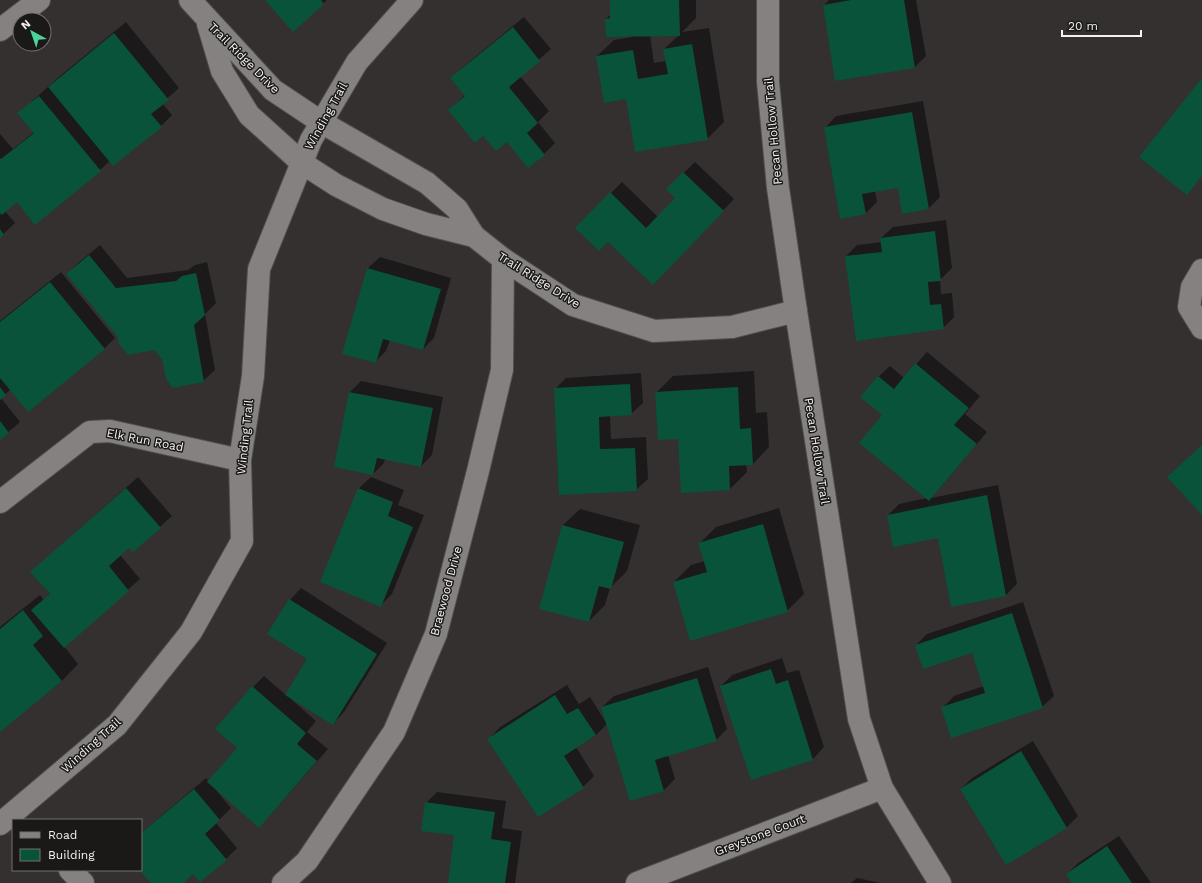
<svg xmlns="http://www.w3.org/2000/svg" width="1202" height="883" font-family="'Work Sans',sans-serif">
	<rect width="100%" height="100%" fill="#34302f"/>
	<!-- shadow -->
	<g fill="#0007" fill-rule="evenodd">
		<polygon points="267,0 327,0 293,30"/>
		<path d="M611,0H696V18L682,32L709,28L724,122L707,139L627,98L597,56L614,40L632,37L606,19L611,14ZM650,35H679L664,49L666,61L654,63Z"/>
		<polygon points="829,0 916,0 926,56 915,67 824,5"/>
		<polygon points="524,17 551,49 520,76 549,111 538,122 555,143 544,154 507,141 483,134 449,110 465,95 452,78 463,67"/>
		<polygon points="126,22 179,88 162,103 172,115 161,126 110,161 100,170 36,223 17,201 5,211 15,223 0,237 0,134 13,149 34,132 19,113 60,76"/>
		<polygon points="923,101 940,197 929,208 899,187 875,191 877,202 866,213 825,128 836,116"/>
		<polygon points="695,162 734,199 664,272 608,240 576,228 622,182 658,217 677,198 667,189"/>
		<polygon points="946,220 952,268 940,280 941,294 952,293 954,317 943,328 846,256 857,245 882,242 881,238 893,227"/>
		<polygon points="100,245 127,278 188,270 195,265 207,262 216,303 205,314 215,370 203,381 163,359 155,349 118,335 67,274 78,263"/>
		<polygon points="380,257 451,278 434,338 423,349 390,340 386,351 375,362 343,353 368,268"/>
		<polygon points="61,272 115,338 104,349 11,389 1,398 20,422 0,439 0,321"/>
		<polygon points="927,352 980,396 965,414 987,432 940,488 931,498 998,485 1017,584 1006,595 939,537 888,515 899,504 927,498 884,415 878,377 890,366 904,378"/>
		<polygon points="754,371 756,413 767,412 769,447 753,464 746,464 747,472 730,489 656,393 673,376"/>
		<polygon points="641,373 643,403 631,414 610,415 611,439 646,437 648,479 636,490 560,494 555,389 566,378"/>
		<polygon points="361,381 443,397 432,455 421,466 385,459 384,463 373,474 350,392"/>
		<polygon points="138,477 172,516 133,551 129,547 120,555 140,579 64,646 78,664 62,681 0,730 0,627 40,595 44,600 50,594 31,572"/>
		<polygon points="371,477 404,490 398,505 424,515 392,594 381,605 322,582 359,488"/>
		<polygon points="779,508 804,594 787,611 674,582 691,565 705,561 700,543 716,527"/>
		<polygon points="580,509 640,525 627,571 610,588 605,605 589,621 540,608 563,525"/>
		<polygon points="301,588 387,643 344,712 333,724 292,698 291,699 316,721 307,732 328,749 270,815 217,789 216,790 231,808 216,823 237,848 226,859 193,873 181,883 152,883 141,870 141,833 206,778 209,782 238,748 253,687 264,676 286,695 309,659 290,600"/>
		<polygon points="1023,602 1054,696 1042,707 942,708 954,696 984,686 972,652 916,645 927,634"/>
		<polygon points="782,658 787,673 799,670 824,747 813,759 751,779 721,686 732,675"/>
		<polygon points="708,667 727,729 716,740 668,755 675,779 664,790 631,800 602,707 614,696"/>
		<polygon points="567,685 579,704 590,697 607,724 596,735 576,747 594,776 583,787 489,739 500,727"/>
		<polygon points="1033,741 1078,816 1067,827 1006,864 961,789 972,778"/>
		<polygon points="437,792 506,801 502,828 522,831 515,883 449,883 455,834 426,803"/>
		<polygon points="1119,836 1151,883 1073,883 1067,874 1078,863"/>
		<polygon points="857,878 881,883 851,883"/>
	</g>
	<!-- building -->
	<g fill="#085339">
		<polygon points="265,0 321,0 324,4 293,32"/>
		<polygon points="610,0 679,0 680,36 606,37 605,19 610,18"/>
		<polygon points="851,0 904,0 915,68 835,81 823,5"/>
		<polygon points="513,27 540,61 509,87 538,123 527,133 545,155 528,168 507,142 496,151 483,136 475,143 448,110 465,96 450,78"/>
		<polygon points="114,33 169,100 151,114 162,127 113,166 48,87"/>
		<polygon points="692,44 708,140 635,152 626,99 604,103 596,56 633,50 638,79 668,74 663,49"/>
		<polygon points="1202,78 1202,176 1187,195 1139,157"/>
		<polygon points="39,96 101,171 35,225 17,202 2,215 0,213 0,158 1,159 34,133 17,113"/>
		<polygon points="912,112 929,209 902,214 898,188 862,194 866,214 840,219 824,127"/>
		<polygon points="683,172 724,211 653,285 608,242 599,251 575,228 610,192 646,228 675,198 666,189"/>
		<polygon points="0,229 4,235 0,238"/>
		<polygon points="935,231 941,281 928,282 930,305 941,304 944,329 856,341 845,256 882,252 880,238"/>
		<polygon points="89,255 116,288 176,281 182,276 196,273 205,315 194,325 204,382 173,388 166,379 162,359 154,350 128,355 119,344 117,336 66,274"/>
		<polygon points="367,268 441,289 423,350 383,339 376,363 342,354"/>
		<polygon points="50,282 105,349 28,412 0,378 0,322"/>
		<polygon points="915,363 969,408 954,425 977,444 929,501 859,443 882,415 860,397 878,376 894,389"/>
		<polygon points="630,384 632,415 599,417 600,449 635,448 637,491 559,495 554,388"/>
		<polygon points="0,387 6,395 0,400"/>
		<polygon points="738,387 740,429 751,428 753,465 729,466 730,490 681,493 678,439 658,440 655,392"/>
		<polygon points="349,392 433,408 421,467 377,458 373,475 334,467"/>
		<polygon points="0,421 9,433 0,440"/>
		<polygon points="1202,445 1202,515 1167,477"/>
		<polygon points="126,488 161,528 133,552 129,548 109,566 129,591 64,648 31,610 50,594 30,572"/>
		<polygon points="358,488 393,502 388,516 413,527 381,607 320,582"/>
		<polygon points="987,495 1006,596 951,607 938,538 893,547 887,515"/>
		<polygon points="763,524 788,612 690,641 673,582 707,572 698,543"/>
		<polygon points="562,525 624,542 611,589 599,586 589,622 539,609"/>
		<polygon points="289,599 377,654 333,725 285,695 307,659 267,634"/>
		<polygon points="23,610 43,636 33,645 62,681 0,732 0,629"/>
		<polygon points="1012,613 1043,708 951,738 941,707 985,693 972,653 923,669 915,645"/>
		<polygon points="771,669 776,684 788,680 813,760 751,780 720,686"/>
		<polygon points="697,678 717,741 655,760 664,791 630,801 601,707"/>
		<polygon points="252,686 306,733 297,744 317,761 259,828 207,782 237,748 215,729"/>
		<polygon points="555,695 567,714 578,708 596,735 564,756 584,788 538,817 487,739"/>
		<polygon points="1021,751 1067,828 1006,865 960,789"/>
		<polygon points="194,789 220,820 205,834 227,860 200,882 193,874 183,883 151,883 139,870 141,870 141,833"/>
		<polygon points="425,802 495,812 491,839 511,842 505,883 448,883 454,835 421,831"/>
		<polygon points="1107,846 1132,883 1072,883 1066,874"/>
	</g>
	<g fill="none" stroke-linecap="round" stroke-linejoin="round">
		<!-- minor casing -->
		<g stroke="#504d4c" stroke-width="24">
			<g id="minor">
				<polyline points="190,0 273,90 321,122 427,183 457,209 474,236 503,259 573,305 654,331 732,327 796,311"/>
				<polyline points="768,0 768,82 778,188 796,311 859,719 882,788 940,883"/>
				<polyline points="208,24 222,71 249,115 302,163 336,185 383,209 426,224 474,236"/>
				<polyline points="0,30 39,0"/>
				<polyline points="1202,270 1192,287 1189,307 1202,328"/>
				<polyline points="0,502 90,432 110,431 240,460"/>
				<polyline points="70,870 83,883"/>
				<polyline points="283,883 307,861 394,732 436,634 478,471 502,370 503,259"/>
				<polyline points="637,883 882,788"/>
			</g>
		</g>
		<!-- tertiary casing -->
		<g stroke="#504d4c" stroke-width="24">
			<polyline id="tertiary" points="0,824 117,725 191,632 242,541 240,460 253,376 259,269 311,140 357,62 412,0"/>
		</g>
		<!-- minor -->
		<use href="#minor" stroke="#858180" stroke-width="22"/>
		<!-- tertiary -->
		<use href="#tertiary" stroke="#858180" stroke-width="22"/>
	</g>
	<g text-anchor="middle" stroke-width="3" stroke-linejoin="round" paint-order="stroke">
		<!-- street labels -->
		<g font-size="12" fill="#f5f3f2" stroke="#1a1918">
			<text transform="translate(244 58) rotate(45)" y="4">Trail Ridge Drive</text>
			<text transform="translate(326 116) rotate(-61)" y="4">Winding Trail</text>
			<text transform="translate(773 131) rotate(-95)" y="4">Pecan Hollow Trail</text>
			<text transform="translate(539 280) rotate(32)" y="4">Trail Ridge Drive</text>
			<text transform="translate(245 437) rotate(-84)" y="4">Winding Trail</text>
			<text transform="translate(145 440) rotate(11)" y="4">Elk Run Road</text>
			<text transform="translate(817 451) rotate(81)" y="4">Pecan Hollow Trail</text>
			<text transform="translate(446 591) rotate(-75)" y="4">Braewood Drive</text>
			<text transform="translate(91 745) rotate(-42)" y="4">Winding Trail</text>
			<text transform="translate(760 835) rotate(-21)" y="4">Greystone Court</text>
		</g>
	</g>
	<!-- legend -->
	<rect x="12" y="819" width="130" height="52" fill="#1a1918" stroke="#72706f"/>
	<rect x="20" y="832" width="20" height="6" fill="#858180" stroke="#72706f"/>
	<text x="48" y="839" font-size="12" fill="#f5f3f2">Road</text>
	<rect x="20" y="849" width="20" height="12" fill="#085339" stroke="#72706f"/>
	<text x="48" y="859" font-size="12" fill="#f5f3f2">Building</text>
	<!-- north arrow -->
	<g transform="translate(32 32) rotate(320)"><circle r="19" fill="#1a1918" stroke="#72706f"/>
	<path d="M0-3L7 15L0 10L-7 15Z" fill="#4ad49c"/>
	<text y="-6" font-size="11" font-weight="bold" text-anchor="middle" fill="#f5f3f2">N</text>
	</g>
	<!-- scale -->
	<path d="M1062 30v6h79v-6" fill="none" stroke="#f5f3f2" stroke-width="2"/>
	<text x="1068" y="30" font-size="12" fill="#f5f3f2" stroke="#1a1918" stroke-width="3" paint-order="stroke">20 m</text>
</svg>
